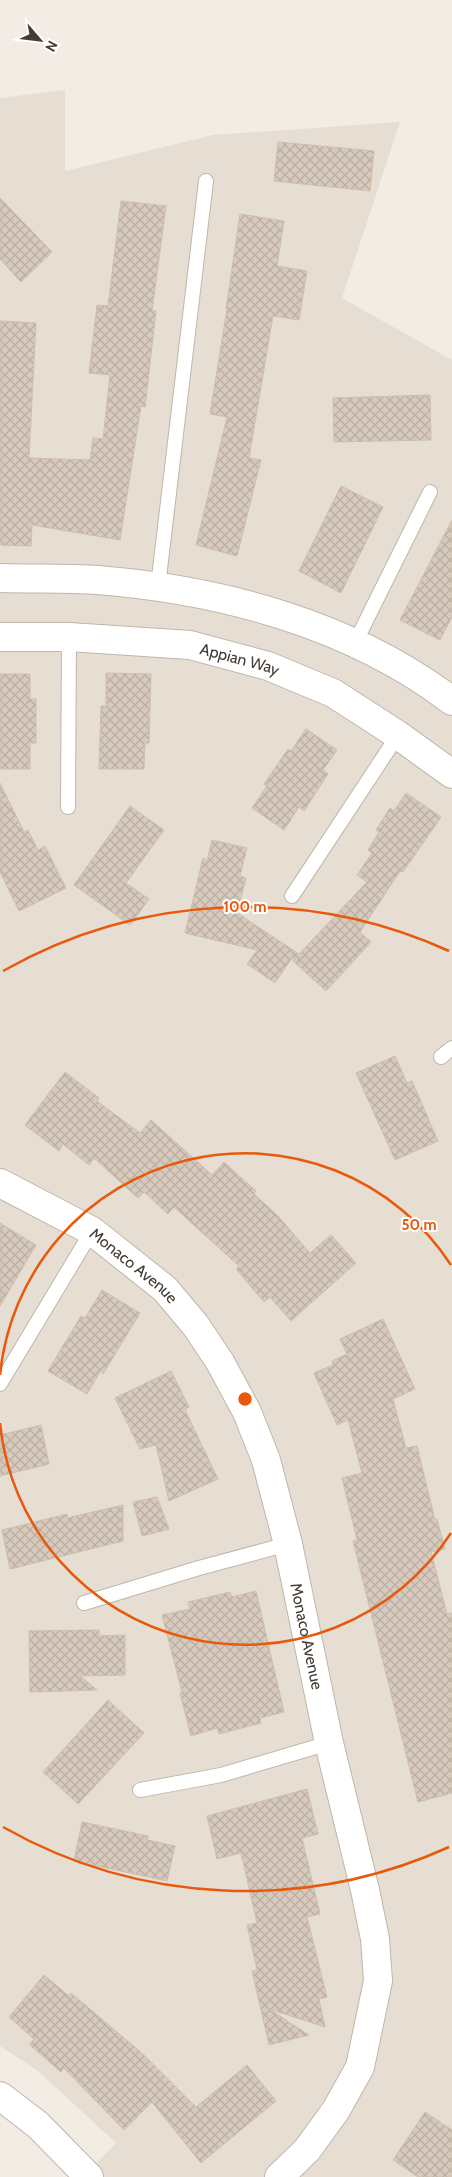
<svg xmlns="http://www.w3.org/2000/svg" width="452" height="2177" font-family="Cabin,sans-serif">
	<defs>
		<pattern id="building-cross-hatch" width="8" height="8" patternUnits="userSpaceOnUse" patternTransform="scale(1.25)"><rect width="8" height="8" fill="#d7cabd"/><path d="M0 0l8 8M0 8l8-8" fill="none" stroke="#baaea3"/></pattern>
	</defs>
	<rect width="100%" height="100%" fill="#f2ece4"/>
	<!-- residential -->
	<polygon fill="#e6ded2" points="65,90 65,171 213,135 400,122 342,298 452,360 452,2177 83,2177 116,2143 38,2071 0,2046 0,98"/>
	<!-- building -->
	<g fill="url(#building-cross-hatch)" stroke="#cebead">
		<polygon points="278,142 374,151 370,191 274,181"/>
		<polygon points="0,198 52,252 21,282 0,259"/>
		<polygon points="121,201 166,206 152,311 156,311 145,407 141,406 120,540 32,525 31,546 0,545 0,321 36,323 29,458 90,460 93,438 103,439 110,375 89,373 97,305 108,306"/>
		<polygon points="240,214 284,221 277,266 307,271 299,320 273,316 249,458 261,460 237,556 196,545 227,417 210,414 227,309 226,309"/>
		<polygon points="430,395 431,440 334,442 333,398"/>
		<polygon points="341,486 383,507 341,593 299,571"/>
		<polygon points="452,520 452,617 440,640 400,620"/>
		<polygon points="106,673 151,674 149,743 145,743 144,769 99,769 101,706 106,706"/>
		<polygon points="0,674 30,674 30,699 36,699 36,743 30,743 30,769 0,769"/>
		<polygon points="306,729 337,750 323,770 328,774 304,811 299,807 284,830 252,808 267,786 264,784 288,749 291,751"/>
		<polygon points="0,783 24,832 28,830 38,850 45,846 66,888 19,911 0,872"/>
		<polygon points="406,793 441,817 403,872 400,871 360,932 371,942 326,991 293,961 295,958 292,958 275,983 247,964 257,950 185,933 203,858 207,861 212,840 247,848 240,876 246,878 237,913 299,954 367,882 357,875 372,853 368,850 379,832 376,830 390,808 394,811"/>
		<polygon points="130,806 164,830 126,883 149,899 130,925 74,885"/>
		<polygon points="395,1056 407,1083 412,1081 438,1141 395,1160 356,1073"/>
		<polygon points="65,1072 99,1098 97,1101 140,1133 151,1120 212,1175 224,1162 256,1191 254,1194 277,1215 310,1253 331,1235 356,1263 291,1321 270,1297 264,1302 236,1269 239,1266 174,1207 168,1214 144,1192 138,1198 94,1158 89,1165 63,1144 59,1151 25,1125"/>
		<polygon points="0,1223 36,1245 0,1306"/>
		<polygon points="102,1290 140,1313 103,1374 101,1370 87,1394 48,1371 81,1316 85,1318"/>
		<polygon points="383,1319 415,1389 393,1399 406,1448 417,1446 435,1520 437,1519 445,1549 431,1552 447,1614 452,1613 452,1793 418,1802 353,1541 357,1540 342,1478 362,1473 348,1420 337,1425 314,1373 333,1365 332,1361 347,1354 340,1339"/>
		<polygon points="171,1371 189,1407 185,1410 218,1479 169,1501 156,1445 140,1449 115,1398"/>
		<polygon points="41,1425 49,1464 0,1476 0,1435"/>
		<polygon points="157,1497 169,1529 142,1536 133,1502"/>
		<polygon points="123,1505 123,1541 10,1569 2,1530 67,1514 67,1518"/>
		<polygon points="256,1591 284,1712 260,1718 261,1723 219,1734 217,1728 191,1736 180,1693 182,1692 162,1615 190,1609 188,1602 230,1592 232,1597"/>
		<polygon points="99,1630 99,1636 125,1635 125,1675 80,1676 97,1690 30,1692 29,1631"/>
		<polygon points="108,1700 144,1733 78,1804 43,1772"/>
		<polygon points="307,1789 318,1834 302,1838 320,1914 307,1917 327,1997 319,1999 325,2027 269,2009 309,2035 269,2045 252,1971 257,1970 247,1925 257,1923 241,1853 217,1859 207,1816"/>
		<polygon points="82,1822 148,1836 147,1840 175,1846 167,1881 74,1861"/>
		<polygon points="44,1975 69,1996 71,1993 144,2055 196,2107 247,2065 276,2101 201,2163 152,2102 124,2130 64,2068 61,2072 29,2044 34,2039 9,2017"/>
		<polygon points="425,2112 452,2130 452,2177 418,2177 393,2160"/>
	</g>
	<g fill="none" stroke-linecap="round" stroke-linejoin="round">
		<!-- service casing -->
		<g stroke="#c0b6aa" stroke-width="16">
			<g id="service">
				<polyline points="158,586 206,181"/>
				<polyline points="355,643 430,492"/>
				<polyline points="68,807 69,637"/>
				<polyline points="292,896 398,735"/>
				<polyline points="441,1057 452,1048"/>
				<polyline points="0,1384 92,1231"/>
				<polyline points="84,1603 199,1568 288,1544"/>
				<polyline points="140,1790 221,1775 329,1743"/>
			</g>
		</g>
		<!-- minor casing -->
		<g stroke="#c0b6aa" stroke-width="30">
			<g id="minor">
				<path d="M0,578C33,579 66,578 98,580C223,590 352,625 452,701"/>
				<path id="s1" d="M0,637H69L190,645L268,666L333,693L398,735L452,774"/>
				<path id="s2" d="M0,1183L92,1231L165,1289L196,1326L220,1362L247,1412L266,1460L288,1544L329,1743L365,1890L375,1939L378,1981L360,2067L336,2110L307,2150L279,2177"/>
				<polyline points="0,2096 38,2125 89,2177"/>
			</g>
		</g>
		<!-- service -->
		<use href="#service" stroke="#fff" stroke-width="14"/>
		<!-- minor -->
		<use href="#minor" stroke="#fff" stroke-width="28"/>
	</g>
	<!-- distance rings -->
	<g fill="none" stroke="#e8590c" stroke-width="2.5">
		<path d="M451 1533A246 246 0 0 1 0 1423M0 1375A246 246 0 0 1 451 1265"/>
		<path d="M449 1847A492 492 0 0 1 3 1827M3 971A492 492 0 0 1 449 951"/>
	</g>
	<g text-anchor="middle" stroke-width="4" stroke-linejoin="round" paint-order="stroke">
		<!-- street labels -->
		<g font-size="16" fill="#443c34" stroke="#fff">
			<text dy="6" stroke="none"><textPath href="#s1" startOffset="242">Appian Way</textPath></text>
			<text dy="6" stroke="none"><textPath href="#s2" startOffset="158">Monaco Avenue</textPath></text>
			<text dy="6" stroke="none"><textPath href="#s2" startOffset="578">Monaco Avenue</textPath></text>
		</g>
	</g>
	<circle cx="245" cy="1399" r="8" fill="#e8590c" stroke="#fff" stroke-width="2.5"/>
	<g font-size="15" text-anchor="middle" font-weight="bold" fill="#e8590c" stroke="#fff" stroke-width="4" stroke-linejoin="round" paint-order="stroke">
		<text x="245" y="912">100 m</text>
		<text x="419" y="1230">50 m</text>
	</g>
	<!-- north arrow -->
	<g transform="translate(40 40) rotate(118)" stroke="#ffffff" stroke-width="4" paint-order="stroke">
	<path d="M0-4L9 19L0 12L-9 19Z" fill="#443c34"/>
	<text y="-8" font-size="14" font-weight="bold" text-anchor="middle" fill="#443c34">N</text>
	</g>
</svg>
